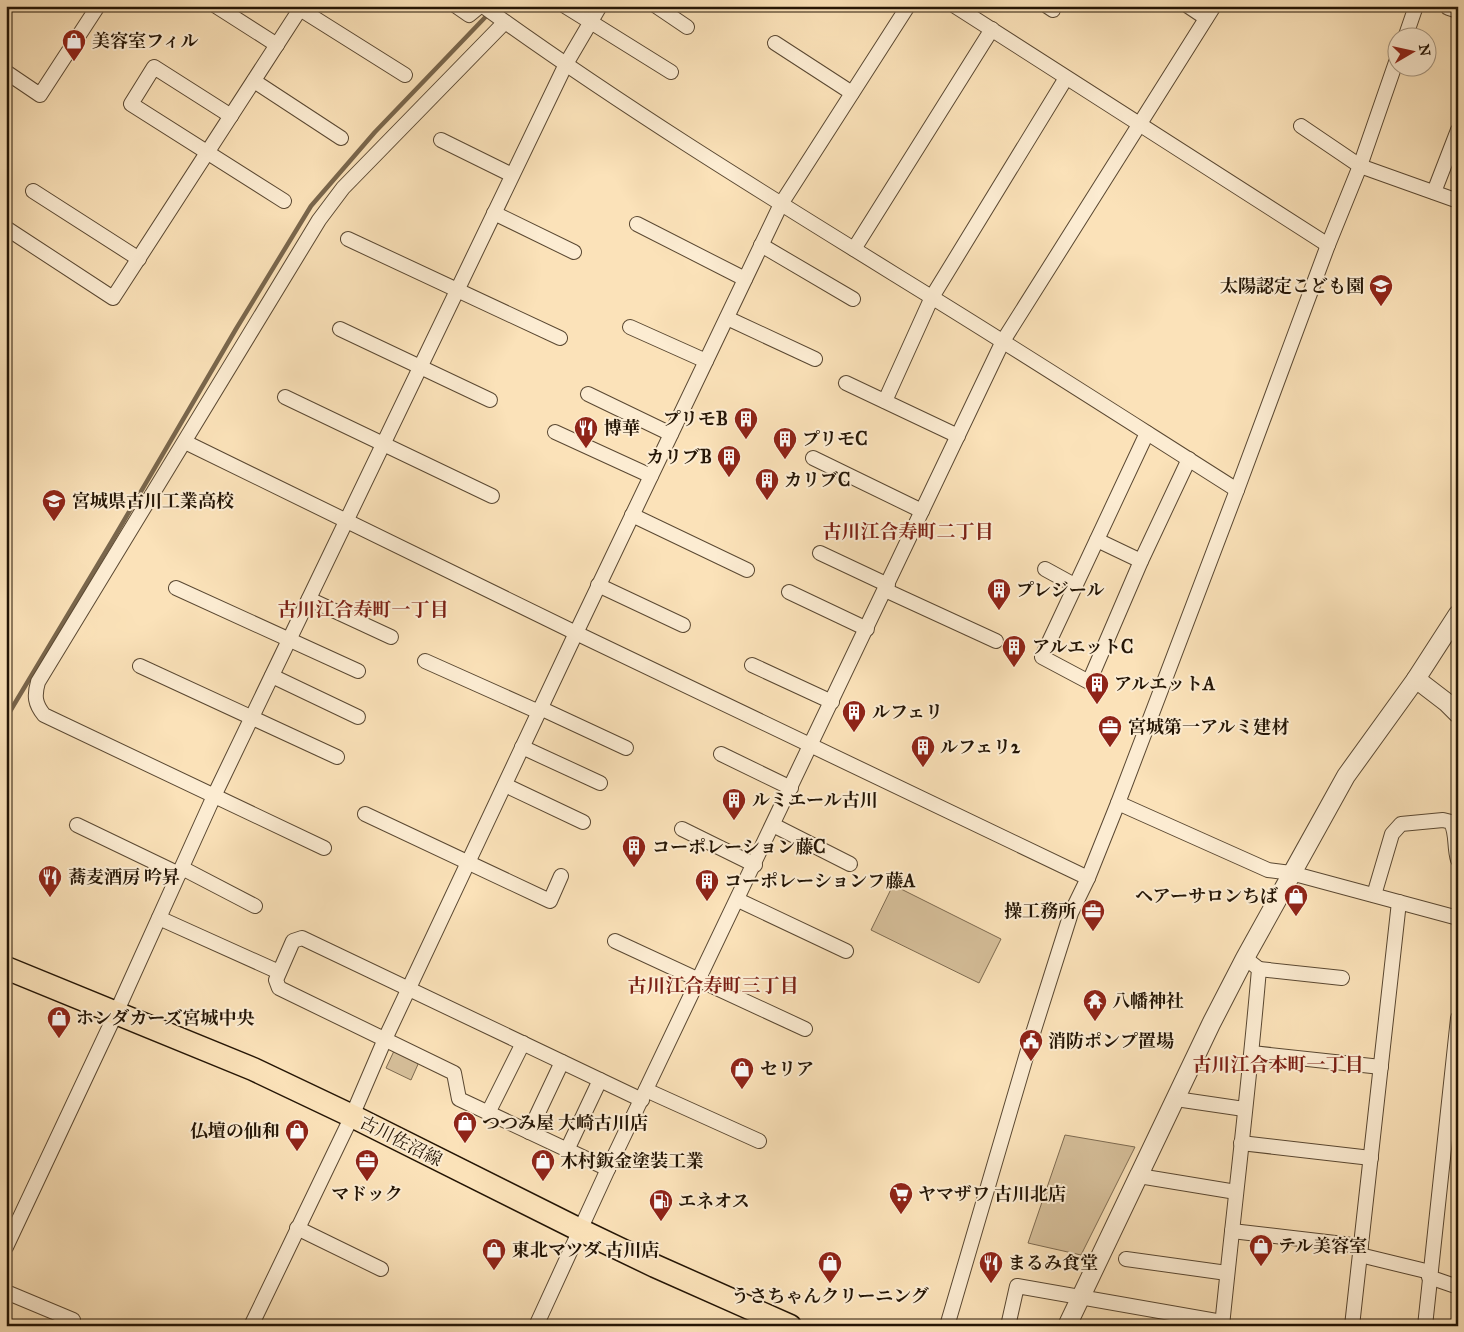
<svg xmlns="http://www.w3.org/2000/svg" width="1464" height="1332" font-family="'IM FELL Great Primer','Noto Serif JP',serif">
	<rect width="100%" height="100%" fill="#fbe2b9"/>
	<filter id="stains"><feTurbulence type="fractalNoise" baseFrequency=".004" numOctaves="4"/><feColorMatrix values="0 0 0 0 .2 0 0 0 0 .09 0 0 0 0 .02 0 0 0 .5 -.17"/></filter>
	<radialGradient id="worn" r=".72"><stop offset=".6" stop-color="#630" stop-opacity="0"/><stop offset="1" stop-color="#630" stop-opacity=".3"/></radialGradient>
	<!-- green -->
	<g fill="#d6bf9a" stroke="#7d6a50">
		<polygon points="893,885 1001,939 979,983 871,930"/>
		<polygon points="394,1051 419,1062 411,1080 386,1068"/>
		<polygon points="1065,1135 1135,1147 1081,1255 1028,1243"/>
	</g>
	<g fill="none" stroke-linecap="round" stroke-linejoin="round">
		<!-- stream -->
		<polyline stroke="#79664c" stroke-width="4.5" points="6,718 112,541 236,329 311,206 375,132 496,6"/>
		<!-- minor casing -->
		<g stroke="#5a4832" stroke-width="16">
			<g id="minor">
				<polyline points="216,6 277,45"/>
				<polyline points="456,6 469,15 480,6"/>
				<path d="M483,6C628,111 781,204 933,298C1035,361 1136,426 1237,490"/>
				<polyline points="565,6 671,72"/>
				<polyline points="656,6 687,27"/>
				<polyline points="955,6 1328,245"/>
				<polyline points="1047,6 1053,10"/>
				<polyline points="1188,6 1206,18"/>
				<polyline points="300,9 405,75"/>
				<polyline points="1405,38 1416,6"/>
				<polyline points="775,43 852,93"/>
				<polyline points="6,72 40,95 98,6"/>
				<polyline points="254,81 341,138"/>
				<polyline points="231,116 154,67 131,104 284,201"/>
				<polyline points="1301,126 1360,166 1458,201"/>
				<polyline points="441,140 512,175"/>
				<polyline points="33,191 139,259"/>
				<polyline points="1434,192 1458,130"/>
				<polyline points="494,213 574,252"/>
				<polyline points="637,224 745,279"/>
				<polyline points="6,228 113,298 302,6"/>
				<polyline points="348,239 560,338"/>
				<polyline points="761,245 853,299"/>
				<polyline points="854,249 992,29"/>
				<polyline points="727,318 815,359"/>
				<polyline points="630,327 706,361"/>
				<polyline points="340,329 490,400"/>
				<polyline points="846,383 958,436"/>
				<polyline points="588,394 671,434"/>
				<polyline points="285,397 492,496"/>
				<polyline points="885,401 932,297 1066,78"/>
				<polyline points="555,432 651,476"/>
				<polyline points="1147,433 1042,657 1089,682 1141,561 1189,459"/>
				<polyline points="185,442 576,633 1088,878"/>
				<polyline points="813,458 922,511"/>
				<polyline points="632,515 747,570"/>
				<polyline points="1097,540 1141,561"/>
				<polyline points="820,553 888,585"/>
				<polyline points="1045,569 1076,586"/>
				<polyline points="598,585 683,625"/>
				<polyline points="176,588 358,671"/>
				<polyline points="885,590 996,641"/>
				<polyline points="789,592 867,629"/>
				<polyline points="309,599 391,637"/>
				<polyline points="425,661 539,712"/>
				<polyline points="752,665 832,702"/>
				<polyline points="140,666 337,757"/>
				<polyline points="272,676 358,717"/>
				<polyline points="540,708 626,748"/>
				<polyline points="522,747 600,783"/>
				<polyline points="721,754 791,788"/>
				<polyline points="505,785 583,822"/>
				<polyline points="1118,803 1268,870 1291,873 1458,918"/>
				<polyline points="365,814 550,901 561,876"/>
				<polyline points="77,825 179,874"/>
				<polyline points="773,825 850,864"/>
				<polyline points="682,829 755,865"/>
				<path d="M324,848L44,715C35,704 34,696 38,682L319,220L343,188L505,22"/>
				<polyline points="182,868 255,906"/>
				<path d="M1374,895L1392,834L1401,824L1443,820L1451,822C1457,834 1454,847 1458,860"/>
				<polyline points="738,900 846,951"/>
				<polyline points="159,918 279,972"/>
				<polyline points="615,941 805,1029"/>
				<polyline points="1259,969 1342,978"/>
				<polyline points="1252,1053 1381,1067"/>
				<polyline points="646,1090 759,1141"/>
				<polyline points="1176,1099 1244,1109"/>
				<polyline points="488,1113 523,1043"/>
				<polyline points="529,1132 562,1062"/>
				<polyline points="1241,1143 1371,1158"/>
				<polyline points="567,1150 600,1080"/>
				<polyline points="608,1169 459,1099 454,1073 279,988 276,980 293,941 302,938 642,1100"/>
				<polyline points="1139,1176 1236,1192"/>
				<polyline points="297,1228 381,1269"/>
				<polyline points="1232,1231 1361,1246"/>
				<polyline points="6,1247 116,1013 214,796 566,64 600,6"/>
				<polyline points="1360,1255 1430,1272"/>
				<polyline points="1126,1259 1227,1273"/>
				<polyline points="1429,1277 1458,1287"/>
				<polyline points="6,1292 73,1320"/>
				<polyline points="251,1326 352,1116 385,1039 576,633 781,204 908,6"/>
				<polyline points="536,1326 608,1169 1003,341 1214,6"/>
				<polyline points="947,1326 1033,1033 1071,913 1088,878 1118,803 1237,490 1328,245 1360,166 1396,62"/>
				<polyline points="1008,1326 1017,1286 1222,1322"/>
				<path d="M1222,1326C1234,1207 1249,1088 1259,969L1245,958"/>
				<polyline points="1352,1326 1399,902"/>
				<polyline points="1425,1326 1458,1018"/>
			</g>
		</g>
		<!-- tertiary casing -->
		<g stroke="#5a4832" stroke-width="20">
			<g id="tertiary">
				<polyline points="1449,6 1458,9"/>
				<polyline points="1458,614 1416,679 1446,702 1458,714"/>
				<polyline points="1067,1326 1211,1024 1245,958 1346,776 1416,679"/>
			</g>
		</g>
		<!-- primary casing -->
		<g stroke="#241505" stroke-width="25">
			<polyline id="primary" points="6,968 253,1069 352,1116 580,1230 655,1266 790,1326"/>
		</g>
		<!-- minor -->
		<use href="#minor" stroke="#fcecd2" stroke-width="14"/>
		<!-- tertiary -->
		<use href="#tertiary" stroke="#fcecd2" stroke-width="18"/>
		<!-- primary -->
		<use href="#primary" stroke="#fbe2b9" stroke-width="22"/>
	</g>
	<!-- icons -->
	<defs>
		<g id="shop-pin" transform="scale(1.25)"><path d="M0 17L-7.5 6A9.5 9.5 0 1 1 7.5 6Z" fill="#8f2418" stroke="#fcecd2"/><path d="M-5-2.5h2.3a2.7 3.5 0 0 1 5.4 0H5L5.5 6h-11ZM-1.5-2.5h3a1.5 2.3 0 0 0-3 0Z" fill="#fff"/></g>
		<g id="school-pin" transform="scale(1.25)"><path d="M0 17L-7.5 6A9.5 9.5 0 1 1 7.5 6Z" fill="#8f2418" stroke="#fcecd2"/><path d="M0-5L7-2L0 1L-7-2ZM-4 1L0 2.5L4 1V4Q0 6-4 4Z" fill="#fff"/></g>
		<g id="building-pin" transform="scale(1.25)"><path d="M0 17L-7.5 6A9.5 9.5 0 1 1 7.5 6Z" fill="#8f2418" stroke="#fcecd2"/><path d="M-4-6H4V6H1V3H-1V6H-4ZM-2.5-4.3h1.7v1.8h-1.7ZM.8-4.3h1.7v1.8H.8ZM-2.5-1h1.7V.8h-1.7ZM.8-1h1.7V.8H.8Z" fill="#fff"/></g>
		<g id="restaurant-pin" transform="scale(1.25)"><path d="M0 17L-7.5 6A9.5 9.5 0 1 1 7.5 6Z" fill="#8f2418" stroke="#fcecd2"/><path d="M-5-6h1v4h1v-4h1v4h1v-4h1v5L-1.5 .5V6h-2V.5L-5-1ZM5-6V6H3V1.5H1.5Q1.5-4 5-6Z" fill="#fff"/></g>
		<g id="office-pin" transform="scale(1.25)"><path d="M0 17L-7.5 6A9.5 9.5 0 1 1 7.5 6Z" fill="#8f2418" stroke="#fcecd2"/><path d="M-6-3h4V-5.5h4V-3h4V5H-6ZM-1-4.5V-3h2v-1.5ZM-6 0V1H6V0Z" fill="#fff"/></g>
		<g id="temple-pin" transform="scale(1.25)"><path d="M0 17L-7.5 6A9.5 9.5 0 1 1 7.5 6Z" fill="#8f2418" stroke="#fcecd2"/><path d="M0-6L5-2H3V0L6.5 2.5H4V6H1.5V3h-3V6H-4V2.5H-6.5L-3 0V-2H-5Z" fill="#fff"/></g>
		<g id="civic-pin" transform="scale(1.25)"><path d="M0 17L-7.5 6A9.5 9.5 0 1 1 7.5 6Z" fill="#8f2418" stroke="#fcecd2"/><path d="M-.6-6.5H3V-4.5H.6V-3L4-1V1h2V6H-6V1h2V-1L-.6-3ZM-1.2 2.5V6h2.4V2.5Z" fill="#fff"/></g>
		<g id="supermarket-pin" transform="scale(1.25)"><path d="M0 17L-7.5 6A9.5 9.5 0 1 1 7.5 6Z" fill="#8f2418" stroke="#fcecd2"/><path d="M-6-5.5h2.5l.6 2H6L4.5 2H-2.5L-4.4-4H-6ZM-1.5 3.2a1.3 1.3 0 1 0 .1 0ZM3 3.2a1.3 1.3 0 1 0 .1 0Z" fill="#fff"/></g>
		<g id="fuel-pin" transform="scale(1.25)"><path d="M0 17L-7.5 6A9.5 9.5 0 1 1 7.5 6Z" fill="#8f2418" stroke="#fcecd2"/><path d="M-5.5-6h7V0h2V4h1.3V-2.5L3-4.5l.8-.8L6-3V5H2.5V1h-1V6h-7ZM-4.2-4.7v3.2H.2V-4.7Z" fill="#fff"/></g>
	</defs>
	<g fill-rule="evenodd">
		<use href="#shop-pin" x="74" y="41"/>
		<use href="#school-pin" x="1381" y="286"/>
		<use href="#building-pin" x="746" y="419"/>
		<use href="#restaurant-pin" x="586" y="428"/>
		<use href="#building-pin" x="785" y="439"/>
		<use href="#building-pin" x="729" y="457"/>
		<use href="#building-pin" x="767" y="480"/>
		<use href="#school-pin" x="54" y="501"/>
		<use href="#building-pin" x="999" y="590"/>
		<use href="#building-pin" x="1014" y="647"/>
		<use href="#building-pin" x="1097" y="684"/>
		<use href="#building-pin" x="854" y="712"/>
		<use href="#office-pin" x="1110" y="727"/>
		<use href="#building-pin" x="923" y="747"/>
		<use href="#building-pin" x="734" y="800"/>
		<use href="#building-pin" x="634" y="847"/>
		<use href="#restaurant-pin" x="50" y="877"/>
		<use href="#building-pin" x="707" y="881"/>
		<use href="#shop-pin" x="1296" y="896"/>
		<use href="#office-pin" x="1093" y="911"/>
		<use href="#temple-pin" x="1095" y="1001"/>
		<use href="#shop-pin" x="59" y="1018"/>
		<use href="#civic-pin" x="1031" y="1041"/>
		<use href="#shop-pin" x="742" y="1069"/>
		<use href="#shop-pin" x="465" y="1123"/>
		<use href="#shop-pin" x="297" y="1131"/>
		<use href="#office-pin" x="367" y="1161"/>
		<use href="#shop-pin" x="543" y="1161"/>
		<use href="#supermarket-pin" x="901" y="1194"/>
		<use href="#fuel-pin" x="661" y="1201"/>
		<use href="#shop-pin" x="1261" y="1246"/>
		<use href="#shop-pin" x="494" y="1250"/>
		<use href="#shop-pin" x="830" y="1263"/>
		<use href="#restaurant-pin" x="991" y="1263"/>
	</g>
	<g text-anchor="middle" stroke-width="4" stroke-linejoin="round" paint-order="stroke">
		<!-- poi labels -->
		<g font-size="18" font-weight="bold" fill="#241505" stroke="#fcecd2" text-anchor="start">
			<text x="92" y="47">美容室フィル</text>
			<text x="1364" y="292" text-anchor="end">太陽認定こども園</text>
			<text x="728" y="425" text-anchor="end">プリモB</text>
			<text x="604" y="434">博華</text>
			<text x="802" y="445">プリモC</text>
			<text x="712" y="463" text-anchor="end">カリブB</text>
			<text x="784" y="486">カリブC</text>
			<text x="72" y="507">宮城県古川工業高校</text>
			<text x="1016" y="596">プレジール</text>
			<text x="1032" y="653">アルエットC</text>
			<text x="1114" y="690">アルエットA</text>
			<text x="872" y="718">ルフェリ</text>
			<text x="1128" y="733">宮城第一アルミ建材</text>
			<text x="940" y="753">ルフェリ2</text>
			<text x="752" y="806">ルミエール古川</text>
			<text x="652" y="853">コーポレーション藤C</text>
			<text x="68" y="883">蕎麦酒房 吟昇</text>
			<text x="724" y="887">コーポレーションフ藤A</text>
			<text x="1278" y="902" text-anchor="end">ヘアーサロンちば</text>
			<text x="1076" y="917" text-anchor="end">操工務所</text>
			<text x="1112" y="1007">八幡神社</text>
			<text x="76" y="1024">ホンダカーズ宮城中央</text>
			<text x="1048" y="1047">消防ポンプ置場</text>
			<text x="760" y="1075">セリア</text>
			<text x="482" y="1129">つつみ屋 大崎古川店</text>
			<text x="280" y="1137" text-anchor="end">仏壇の仙和</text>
			<text x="560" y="1167">木村鈑金塗装工業</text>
			<text x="367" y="1200" text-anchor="middle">マドック</text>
			<text x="918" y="1200">ヤマザワ 古川北店</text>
			<text x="678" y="1207">エネオス</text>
			<text x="1278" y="1252">テル美容室</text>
			<text x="512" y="1256">東北マツダ 古川店</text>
			<text x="1008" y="1269">まるみ食堂</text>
			<text x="830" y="1302" text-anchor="middle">うさちゃんクリーニング</text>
		</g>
		<!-- street labels -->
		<g font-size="18" fill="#241505" stroke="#fcecd2">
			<text transform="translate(401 1141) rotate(27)" y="6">古川佐沼線</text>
		</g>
		<!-- neighbourhood labels -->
		<g font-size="19" font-weight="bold" fill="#7a1f14" stroke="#fcecd2">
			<text x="908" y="538">古川江合寿町二丁目</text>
			<text x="363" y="616">古川江合寿町一丁目</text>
			<text x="713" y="992">古川江合寿町三丁目</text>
			<text x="1278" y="1071">古川江合本町一丁目</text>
		</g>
	</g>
	<!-- margin -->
	<rect width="1464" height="1332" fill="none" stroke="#fbe2b9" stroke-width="25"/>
	<rect x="8" y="8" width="1449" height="1317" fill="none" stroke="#241505" stroke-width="2.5"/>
	<rect x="12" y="12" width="1439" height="1307" fill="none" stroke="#241505"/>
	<!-- north arrow -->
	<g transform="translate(1412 52) rotate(81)"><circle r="24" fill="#fcecd2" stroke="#a69680"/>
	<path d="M0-4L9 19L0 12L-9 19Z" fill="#8f2418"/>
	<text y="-8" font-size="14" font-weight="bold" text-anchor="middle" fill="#241505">N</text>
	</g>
	<rect width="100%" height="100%" filter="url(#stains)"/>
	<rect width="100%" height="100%" fill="url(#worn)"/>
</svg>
